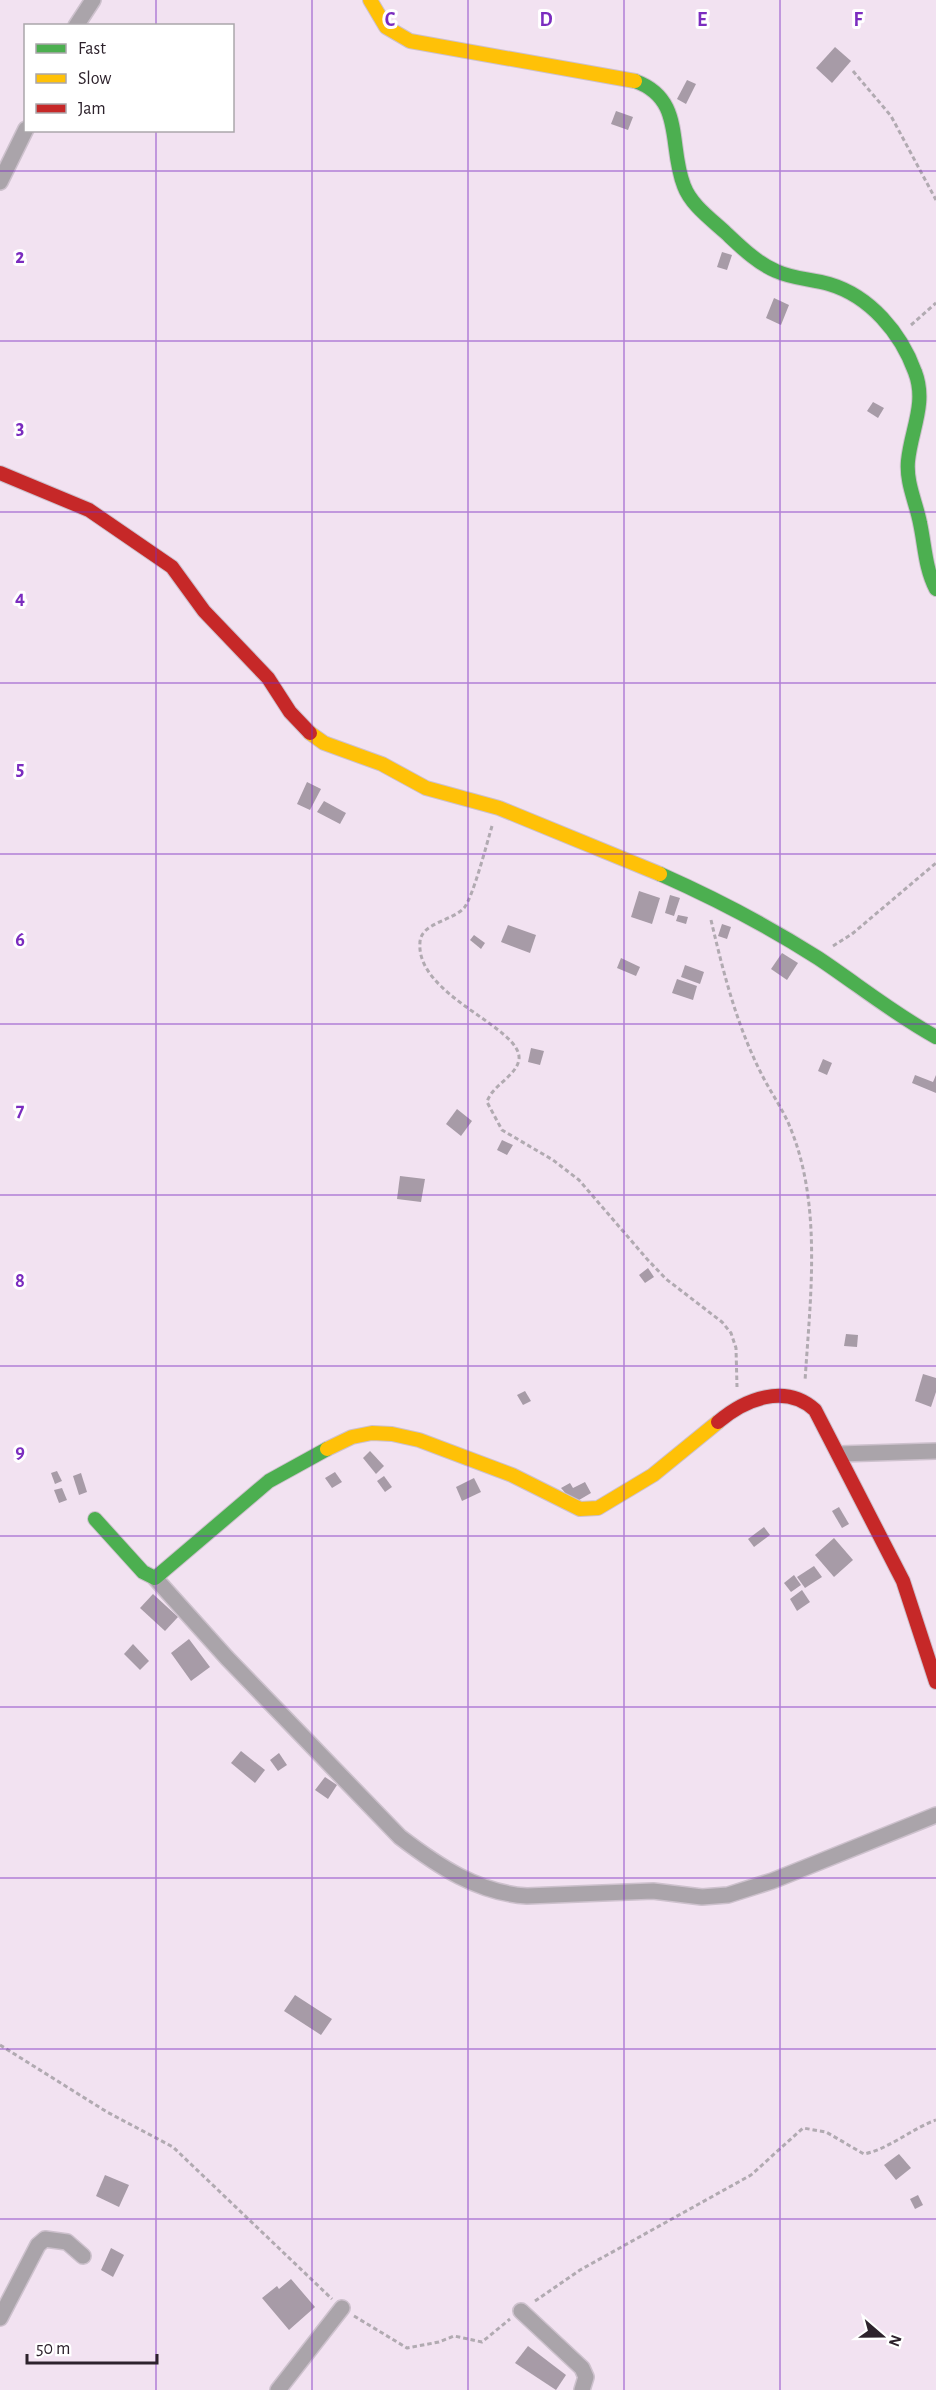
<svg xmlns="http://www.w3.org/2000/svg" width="936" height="2390" font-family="'Alegreya Sans',sans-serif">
	<rect width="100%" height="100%" fill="#f2e2f1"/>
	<!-- building -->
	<g fill="#a79ba7">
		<polygon points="835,47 851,61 832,83 816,68"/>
		<polygon points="687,80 696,84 686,104 677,99"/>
		<polygon points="616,111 633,117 628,130 611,124"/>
		<polygon points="722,252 732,255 727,270 717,267"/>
		<polygon points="774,298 789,305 781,325 766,318"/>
		<polygon points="873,402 884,408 878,418 867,411"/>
		<polygon points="307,782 321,789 310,810 297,804"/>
		<polygon points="324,801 346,813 340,824 317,812"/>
		<polygon points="639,891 660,898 652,924 631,917"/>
		<polygon points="670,895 680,898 674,916 665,913"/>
		<polygon points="678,915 688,917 686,924 676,921"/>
		<polygon points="722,924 731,927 727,939 718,936"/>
		<polygon points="508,925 536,935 530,953 501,942"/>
		<polygon points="474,935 485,943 481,949 470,940"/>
		<polygon points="782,953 798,963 787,980 771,969"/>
		<polygon points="621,958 640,967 636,976 617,968"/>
		<polygon points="685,965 704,972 700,984 681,977"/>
		<polygon points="677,979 697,986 693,1000 672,993"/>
		<polygon points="531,1048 544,1051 540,1065 528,1062"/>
		<polygon points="823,1059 832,1063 827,1075 818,1071"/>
		<polygon points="915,1075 933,1082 936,1075 936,1093 912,1083"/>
		<polygon points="457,1109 472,1121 461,1136 446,1124"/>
		<polygon points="502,1140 513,1145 507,1155 497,1150"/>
		<polygon points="400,1176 425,1179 421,1202 397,1199"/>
		<polygon points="648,1268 654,1277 645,1283 639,1275"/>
		<polygon points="846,1334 858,1335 857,1347 844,1346"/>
		<polygon points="923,1374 936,1378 936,1392 931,1407 915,1401"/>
		<polygon points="525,1391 531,1401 523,1405 517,1395"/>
		<polygon points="370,1451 384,1466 376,1474 363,1458"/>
		<polygon points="57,1471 62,1481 55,1484 51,1473"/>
		<polygon points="335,1472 342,1482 332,1488 325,1478"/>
		<polygon points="81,1473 87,1492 79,1495 73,1476"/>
		<polygon points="384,1476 392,1487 385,1492 377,1481"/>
		<polygon points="474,1478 481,1492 462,1501 456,1487"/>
		<polygon points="585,1482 591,1493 574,1503 561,1488 570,1483 573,1488"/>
		<polygon points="62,1488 67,1500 59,1503 54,1490"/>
		<polygon points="839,1507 849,1524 842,1528 832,1511"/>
		<polygon points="764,1527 770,1535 754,1547 748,1539"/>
		<polygon points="834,1538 853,1560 834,1577 815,1555"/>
		<polygon points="814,1566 822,1577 805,1588 797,1577"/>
		<polygon points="794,1575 801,1585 791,1592 784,1583"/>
		<polygon points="802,1590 810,1602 797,1611 790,1599"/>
		<polygon points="153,1594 178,1617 165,1631 140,1608"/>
		<polygon points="189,1639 210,1667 191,1681 171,1653"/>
		<polygon points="133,1644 149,1661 140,1670 124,1654"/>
		<polygon points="241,1751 265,1770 255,1783 231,1763"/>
		<polygon points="279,1753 287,1765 278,1771 270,1760"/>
		<polygon points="325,1777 337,1785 328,1799 315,1790"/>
		<polygon points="295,1995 332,2019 321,2035 284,2011"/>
		<polygon points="899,2154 911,2168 896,2180 884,2165"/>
		<polygon points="105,2175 129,2185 119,2207 96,2196"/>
		<polygon points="918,2195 923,2205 915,2209 910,2199"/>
		<polygon points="111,2248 124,2255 113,2277 101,2270"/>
		<polygon points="291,2279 315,2307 289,2330 262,2298 277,2286 279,2289"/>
		<polygon points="528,2346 566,2375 556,2390 515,2363"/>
	</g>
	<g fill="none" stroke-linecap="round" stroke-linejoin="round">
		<!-- street casing -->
		<g stroke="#cdc1cd" stroke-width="18">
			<g id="street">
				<polyline points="76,26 93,0"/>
				<polyline points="0,182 26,129"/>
				<polyline points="839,1454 936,1451"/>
				<path d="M155,1578L227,1658L400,1837C438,1866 478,1893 527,1896L653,1891L702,1897L728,1895L772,1881L936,1815"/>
				<polyline points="521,2311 582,2368 586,2377 582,2390"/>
				<polyline points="0,2318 38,2245 45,2239 67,2242 83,2256"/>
				<polyline points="278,2390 342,2308"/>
			</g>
		</g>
		<!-- fast casing -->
		<g stroke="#cdc1cd" stroke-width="16">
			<g id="fast">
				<path d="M635,81C685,99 668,146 684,186C691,205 711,219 726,233C741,247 757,263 776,271C793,279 812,279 829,284C870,296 901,333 915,372C927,403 911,430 908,461C906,483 916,502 920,523C925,546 925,568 936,589"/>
				<path d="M660,874C714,898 768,926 818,958C857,984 894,1014 936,1037"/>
				<polyline points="95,1519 143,1572 155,1578 269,1481 327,1449"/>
			</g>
		</g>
		<!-- slow casing -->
		<g stroke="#cdc1cd" stroke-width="16">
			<g id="slow">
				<polyline points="370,0 386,27 410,41 635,81"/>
				<polyline points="310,733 324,743 382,764 426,788 499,808 660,874"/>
				<polyline points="327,1449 352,1437 372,1433 392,1434 419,1440 512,1475 580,1509 598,1508 653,1475 718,1422"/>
			</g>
		</g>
		<!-- jam casing -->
		<g stroke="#cdc1cd" stroke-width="16">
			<g id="jam">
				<polyline points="0,473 89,510 172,567 204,611 268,678 290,712 310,733"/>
				<path d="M718,1422C745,1399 785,1383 815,1410L903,1581L936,1682"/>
			</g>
		</g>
		<!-- path -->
		<g stroke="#b1aab1" stroke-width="3" stroke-dasharray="4.5 3" stroke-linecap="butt">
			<polyline points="853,71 891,116 936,200"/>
			<polyline points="911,325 936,303"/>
			<path d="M492,826C487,843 473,897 464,908C452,921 421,923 420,942C415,996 522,1027 519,1059C517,1076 492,1085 487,1102L502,1130L553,1160L579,1180L647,1259L666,1279L722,1322L731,1333L736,1348L737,1387"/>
			<path d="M711,920C723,971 736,1023 760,1071C770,1092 784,1110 792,1132C822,1209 810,1301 805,1381"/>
			<polyline points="833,946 852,934 936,863"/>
			<polyline points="0,2045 107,2112 173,2147 332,2299"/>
			<path d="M535,2301L580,2270L751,2175L803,2128L826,2132L864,2154C889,2149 911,2129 936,2120"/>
			<polyline points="354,2316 407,2348 439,2342 454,2336 482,2342 510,2319"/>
		</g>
		<!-- street -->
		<use href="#street" stroke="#aaa4aa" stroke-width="15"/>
		<!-- fast -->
		<use href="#fast" stroke="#4caf50" stroke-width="14"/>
		<!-- slow -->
		<use href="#slow" stroke="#ffc107" stroke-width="14"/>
		<!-- jam -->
		<use href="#jam" stroke="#c62828" stroke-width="14"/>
	</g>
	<!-- grid -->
	<path fill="none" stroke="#7b2cbf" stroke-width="1.5" stroke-opacity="0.55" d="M156,0V26M312,0V2390M468,0V2390M624,0V2390M780,0V2390M156,130V2390M0,171H936M0,341H936M0,512H936M0,683H936M0,854H936M0,1024H936M0,1195H936M0,1366H936M0,1536H936M0,1707H936M0,1878H936M0,2049H936M0,2219H936"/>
	<g font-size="20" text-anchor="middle" font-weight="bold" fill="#7b2cbf" stroke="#fff" stroke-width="6" stroke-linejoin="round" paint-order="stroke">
		<text x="390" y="26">C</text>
		<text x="546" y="26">D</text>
		<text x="702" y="26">E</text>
		<text x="858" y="26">F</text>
		<text x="20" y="263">2</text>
		<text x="20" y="434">3</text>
		<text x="20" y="604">4</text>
		<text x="20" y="775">5</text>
		<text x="20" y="946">6</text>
		<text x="20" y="1116">7</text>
		<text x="20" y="1287">8</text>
		<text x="20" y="1458">9</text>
	</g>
	<!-- legend -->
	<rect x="24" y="24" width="210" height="108" fill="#ffffff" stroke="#aba7ab" stroke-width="1.5"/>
	<rect x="36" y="44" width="30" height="9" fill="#4caf50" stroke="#aba7ab" stroke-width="1.5"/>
	<text x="78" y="54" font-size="18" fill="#2d222c">Fast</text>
	<rect x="36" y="74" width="30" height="9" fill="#ffc107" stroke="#aba7ab" stroke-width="1.5"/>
	<text x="78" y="84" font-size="18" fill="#2d222c">Slow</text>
	<rect x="36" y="104" width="30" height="9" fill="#c62828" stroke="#aba7ab" stroke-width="1.5"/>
	<text x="78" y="114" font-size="18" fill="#2d222c">Jam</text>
	<!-- north arrow -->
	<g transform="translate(882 2336) rotate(110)" stroke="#ffffff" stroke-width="4.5" paint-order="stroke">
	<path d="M0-4.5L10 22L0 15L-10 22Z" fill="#2d222c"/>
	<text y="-9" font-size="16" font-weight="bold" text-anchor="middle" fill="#2d222c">N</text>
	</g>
	<!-- scale -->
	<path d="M27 2354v9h130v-9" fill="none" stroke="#2d222c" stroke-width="3"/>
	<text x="36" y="2354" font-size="18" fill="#2d222c" stroke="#ffffff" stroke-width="4.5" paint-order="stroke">50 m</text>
</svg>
